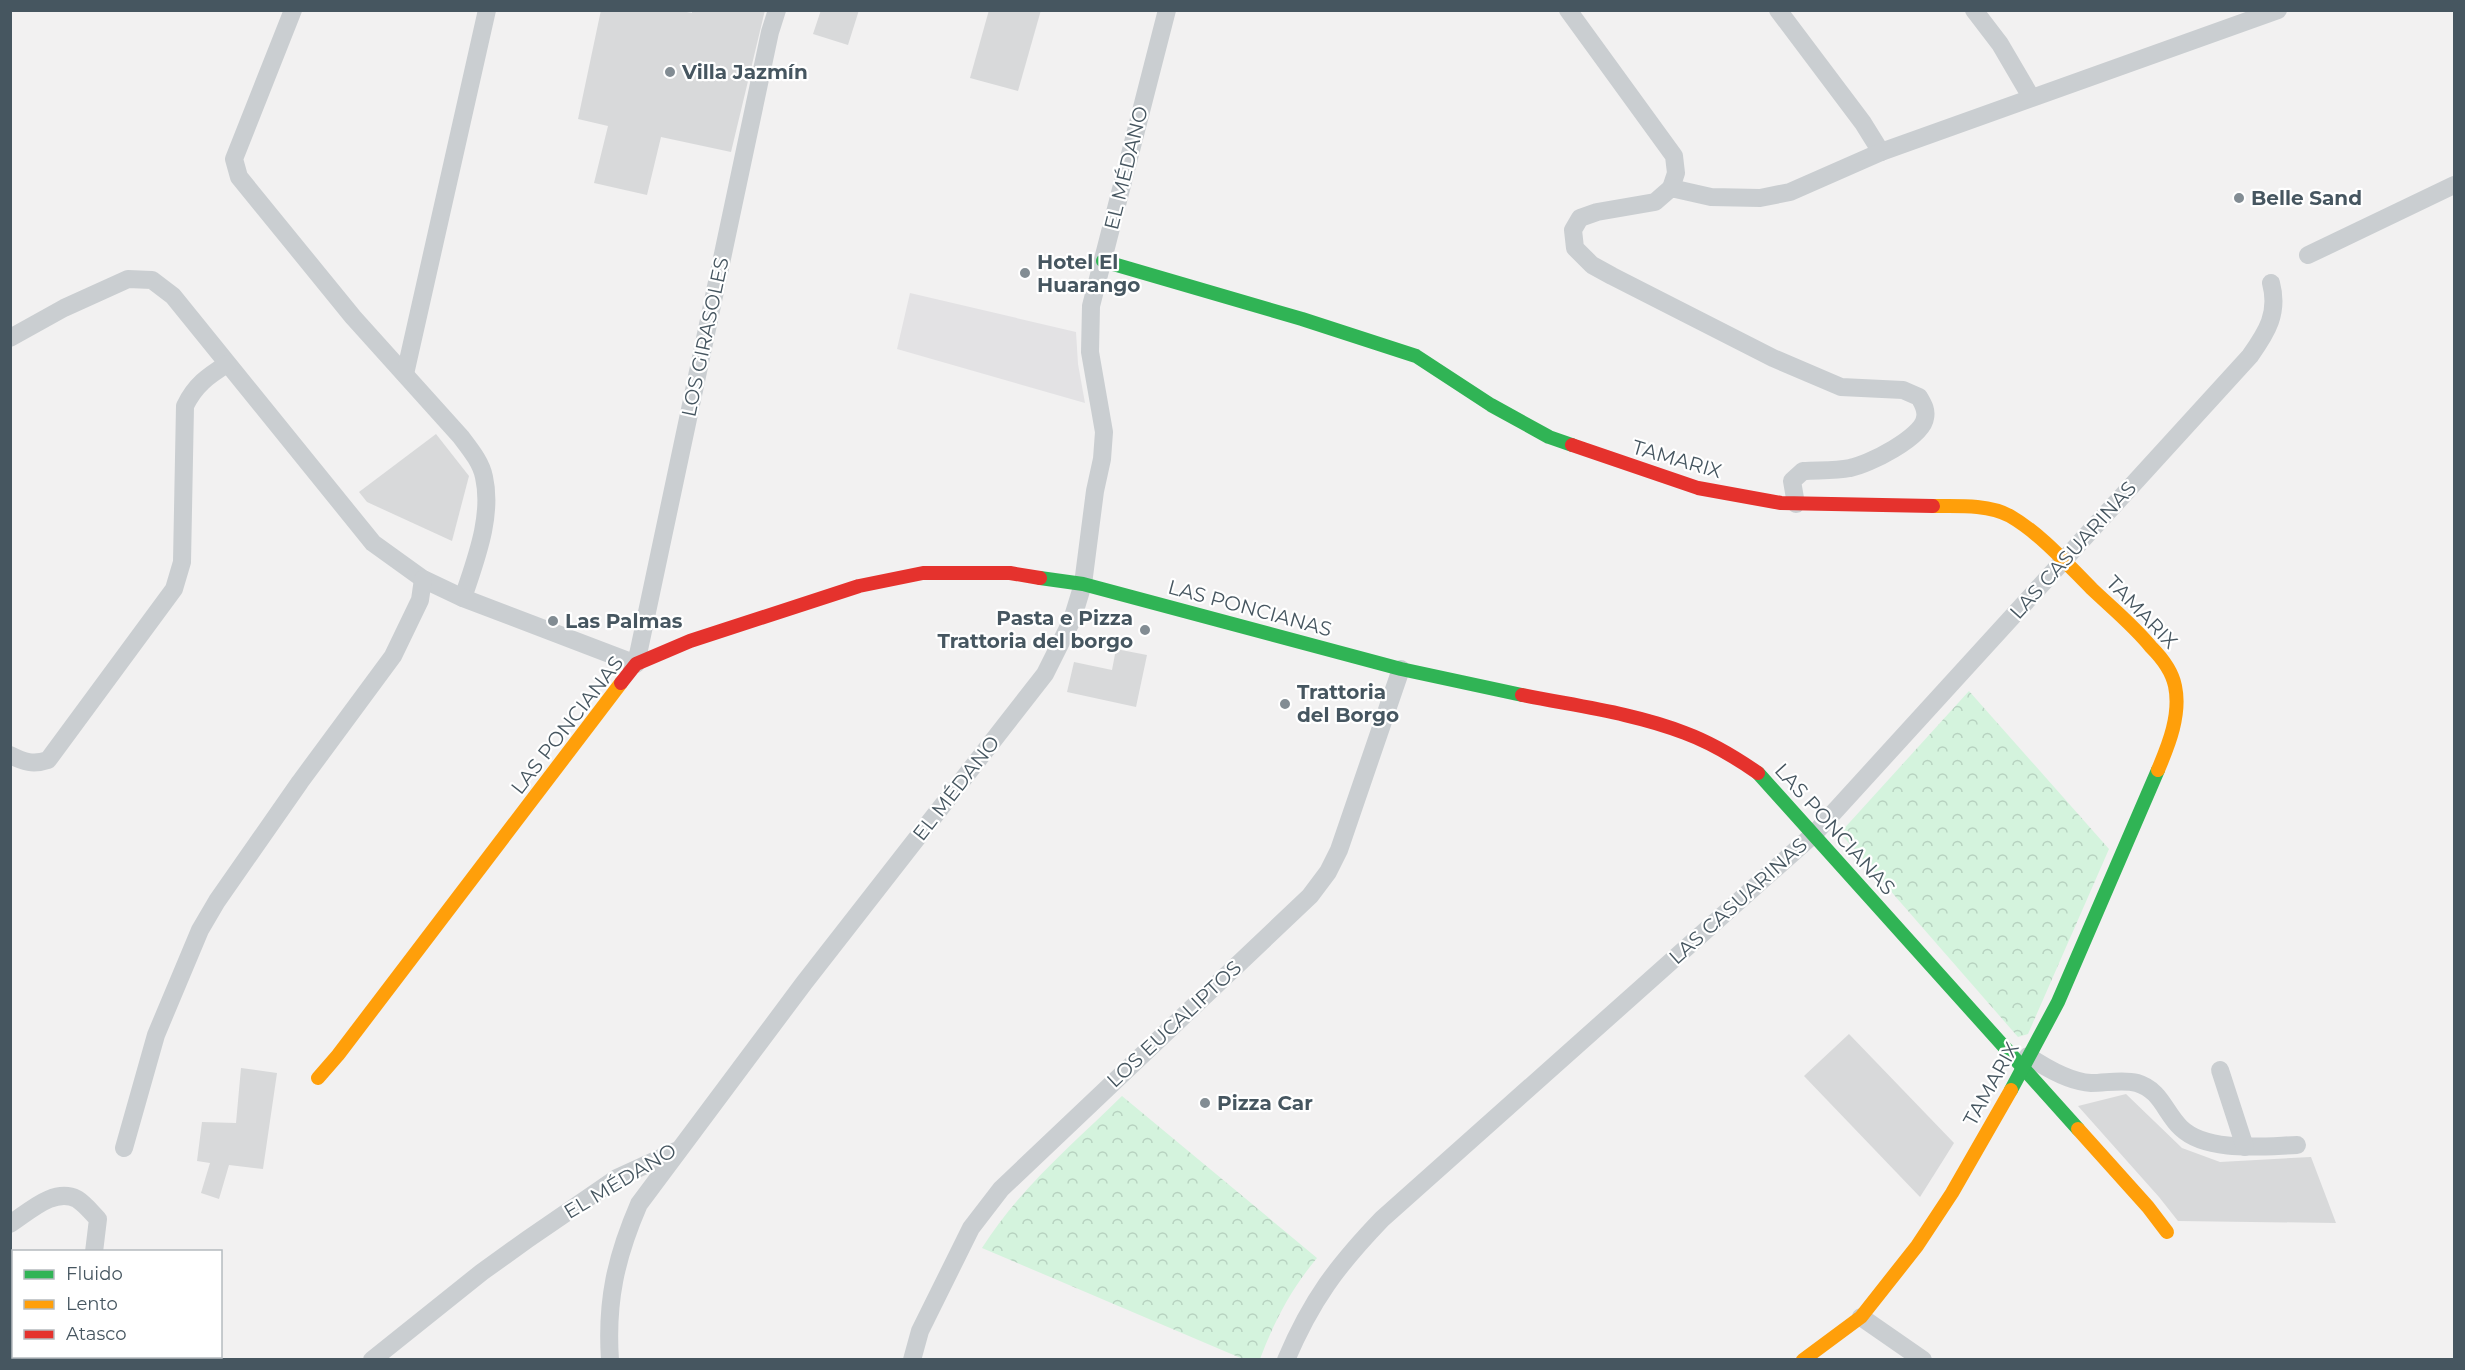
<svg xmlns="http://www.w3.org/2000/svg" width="2465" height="1370" font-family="Montserrat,sans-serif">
	<defs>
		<pattern id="forest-crowns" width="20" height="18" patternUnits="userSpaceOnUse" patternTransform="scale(1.5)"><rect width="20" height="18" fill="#d4f3dd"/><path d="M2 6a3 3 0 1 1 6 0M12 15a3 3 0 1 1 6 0" fill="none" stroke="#b7d2c0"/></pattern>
	</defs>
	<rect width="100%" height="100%" fill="#f2f1f1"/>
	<!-- education -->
	<polygon fill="#e3e2e4" points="910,293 1076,332 1078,364 1085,403 897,349"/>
	<!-- forest -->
	<g fill="url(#forest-crowns)">
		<polygon points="1969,691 2109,849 2028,1034 2018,1037 1840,833"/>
		<path d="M1122,1096L1317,1258C1291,1289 1274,1322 1260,1359H1243L982,1248C1019,1189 1073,1144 1122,1096Z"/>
	</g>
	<!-- building -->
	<g fill="#d8d9da">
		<polygon points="601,10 676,10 692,13 692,10 765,10 731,152 661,137 647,195 594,183 608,126 578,119"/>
		<polygon points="821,10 859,10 848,45 813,34"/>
		<polygon points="989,10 1041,10 1018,91 970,78"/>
		<polygon points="436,434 469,476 452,541 367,502 359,492"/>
		<polygon points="1116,649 1147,655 1136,707 1067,692 1074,662 1112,670"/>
		<polygon points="1849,1034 1954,1143 1920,1197 1804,1076"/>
		<polygon points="241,1068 277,1073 263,1169 229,1165 219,1199 201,1193 210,1163 197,1161 202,1122 236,1123"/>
		<polygon points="2126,1094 2182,1148 2220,1162 2311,1157 2336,1223 2178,1221 2159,1197 2078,1106"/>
	</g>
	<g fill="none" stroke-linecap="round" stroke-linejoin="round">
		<!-- street -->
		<g stroke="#caced1" stroke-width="18">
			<path d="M293,10L234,159L239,177L353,317L461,437C470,449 481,462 484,477C493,517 475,561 463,598"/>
			<polyline points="1568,10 1674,156 1676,173 1671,188"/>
			<polyline points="1778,10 1863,123 1881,152"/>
			<polyline points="1974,10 2000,44 2031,97"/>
			<polyline points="2308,255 2454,185"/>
			<polyline points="10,338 64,308 128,279 152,280 173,296 373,543 423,579 463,598 636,664 770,32 777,10"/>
			<polyline points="405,374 487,10"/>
			<path d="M1796,504L1792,481L1803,471C1819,470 1835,471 1850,468C1868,465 1923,437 1925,418C1927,410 1923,404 1919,397L1903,390L1841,387L1773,358L1612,276L1592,265L1575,248L1573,230L1580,218L1597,212L1655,202L1671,188L1711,197L1760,198L1790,192L1881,152L2278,10"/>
			<path d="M10,755C24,762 33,765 48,760L174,589L182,562L185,406C195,385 208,376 227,364"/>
			<path d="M2028,1056C2046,1068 2070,1082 2091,1083C2106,1083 2123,1079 2137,1083C2161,1090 2165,1113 2181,1128C2207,1153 2264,1146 2297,1145"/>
			<polyline points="2220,1070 2245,1147"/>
			<polyline points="124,1148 156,1035 200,930 217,901 300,782 393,656 420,600 423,579"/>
			<path d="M10,1224C29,1212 54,1187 77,1199C85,1204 92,1213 98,1219L94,1252"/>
			<polyline points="1861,1317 1923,1360"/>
			<polyline points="22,1360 25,1356"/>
			<polyline points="372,1360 482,1272 528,1239 617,1178 676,1151"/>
			<path d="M610,1360C606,1301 616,1257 639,1204L804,983L1045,674L1072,620L1083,584L1095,491L1102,459L1104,432L1090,352L1091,306L1167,10"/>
			<polyline points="912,1360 920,1331 971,1228 1001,1189 1310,896 1328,872 1339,850 1401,669"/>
			<path d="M1286,1360C1312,1299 1337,1266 1382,1219L1814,834L2250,356C2267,332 2279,313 2271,283"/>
		</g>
		<!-- fast -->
		<g stroke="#30b455" stroke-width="14">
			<polyline points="1103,261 1302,319 1416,356 1491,405 1549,437 1572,445"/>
			<polyline points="1040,578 1083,584 1401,669 1522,695"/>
			<polyline points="1758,773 2078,1129"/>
			<polyline points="2011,1090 2058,1002 2158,770"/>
		</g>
		<!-- slow -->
		<g stroke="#ff9f0a" stroke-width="14">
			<path d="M1933,506C1956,506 1989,504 2010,516C2041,534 2067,564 2092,589C2112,608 2134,626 2151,647C2161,657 2172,671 2175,686C2181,714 2169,744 2158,770"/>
			<polyline points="318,1078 338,1055 621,683"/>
			<polyline points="2078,1129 2148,1207 2167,1232"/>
			<polyline points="1803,1360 1861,1317 1917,1246 1952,1193 2011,1090"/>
		</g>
		<!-- jam -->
		<g stroke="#e5322d" stroke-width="14">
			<polyline points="1572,445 1698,488 1781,503 1933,506"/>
			<polyline points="621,683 636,664 690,641 859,586 923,573 1010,573 1040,578"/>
			<path d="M1522,695C1576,706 1634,713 1685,733C1712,743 1735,757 1758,773"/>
		</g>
	</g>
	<!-- markers -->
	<g fill="#828c93" stroke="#fff" stroke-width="2">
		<circle cx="670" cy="72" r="6"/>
		<circle cx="2239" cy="198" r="6"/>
		<circle cx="1025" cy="273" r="6"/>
		<circle cx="553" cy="621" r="6"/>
		<circle cx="1145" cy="630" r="6"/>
		<circle cx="1285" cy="704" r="6"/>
		<circle cx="1205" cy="1103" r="6"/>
	</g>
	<g text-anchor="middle" stroke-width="4.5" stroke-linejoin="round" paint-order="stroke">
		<!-- poi labels -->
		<g font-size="20" font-weight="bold" fill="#465660" stroke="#fff" text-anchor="start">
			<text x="682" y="79">Villa Jazmín</text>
			<text x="2251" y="205">Belle Sand</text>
			<text x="1037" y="269">Hotel El<tspan x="1037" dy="23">Huarango</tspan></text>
			<text x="1133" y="625" text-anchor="end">Pasta e Pizza<tspan x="1133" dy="23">Trattoria del borgo</tspan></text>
			<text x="565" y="628">Las Palmas</text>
			<text x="1297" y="699">Trattoria<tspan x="1297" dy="23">del Borgo</tspan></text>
			<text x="1217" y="1110">Pizza Car</text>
		</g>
		<!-- street labels -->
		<g font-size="20" fill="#465660" stroke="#fff">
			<text transform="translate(1126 168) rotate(-76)" y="7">EL MÉDANO</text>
			<text transform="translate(705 337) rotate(-78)" y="7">LOS GIRASOLES</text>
			<text transform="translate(1677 459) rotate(16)" y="7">TAMARIX</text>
			<text transform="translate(2073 550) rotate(-48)" y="7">LAS CASUARINAS</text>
			<text transform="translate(1250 608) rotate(15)" y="7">LAS PONCIANAS</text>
			<text transform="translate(2142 612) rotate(46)" y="7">TAMARIX</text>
			<text transform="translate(567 725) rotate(-52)" y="7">LAS PONCIANAS</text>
			<text transform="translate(956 788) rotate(-52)" y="7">EL MÉDANO</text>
			<text transform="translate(1835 829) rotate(48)" y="7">LAS PONCIANAS</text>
			<text transform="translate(1738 901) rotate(-42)" y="7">LAS CASUARINAS</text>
			<text transform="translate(1174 1024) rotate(-43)" y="7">LOS EUCALIPTOS</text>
			<text transform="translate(1991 1084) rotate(-61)" y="7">TAMARIX</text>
			<text transform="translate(620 1181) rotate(-31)" y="7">EL MÉDANO</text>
		</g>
	</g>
	<!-- border -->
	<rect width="2465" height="1370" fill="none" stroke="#465660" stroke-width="24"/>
	<!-- legend -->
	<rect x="12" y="1250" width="210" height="108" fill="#ffffff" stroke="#b5bbbf" stroke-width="1.5"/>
	<rect x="24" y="1270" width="30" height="9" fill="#30b455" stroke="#b5bbbf" stroke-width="1.5"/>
	<text x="66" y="1280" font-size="18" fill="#465660">Fluido</text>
	<rect x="24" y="1300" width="30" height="9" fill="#ff9f0a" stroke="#b5bbbf" stroke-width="1.5"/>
	<text x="66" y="1310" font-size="18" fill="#465660">Lento</text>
	<rect x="24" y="1330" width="30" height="9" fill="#e5322d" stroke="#b5bbbf" stroke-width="1.5"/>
	<text x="66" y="1340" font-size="18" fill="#465660">Atasco</text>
</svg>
